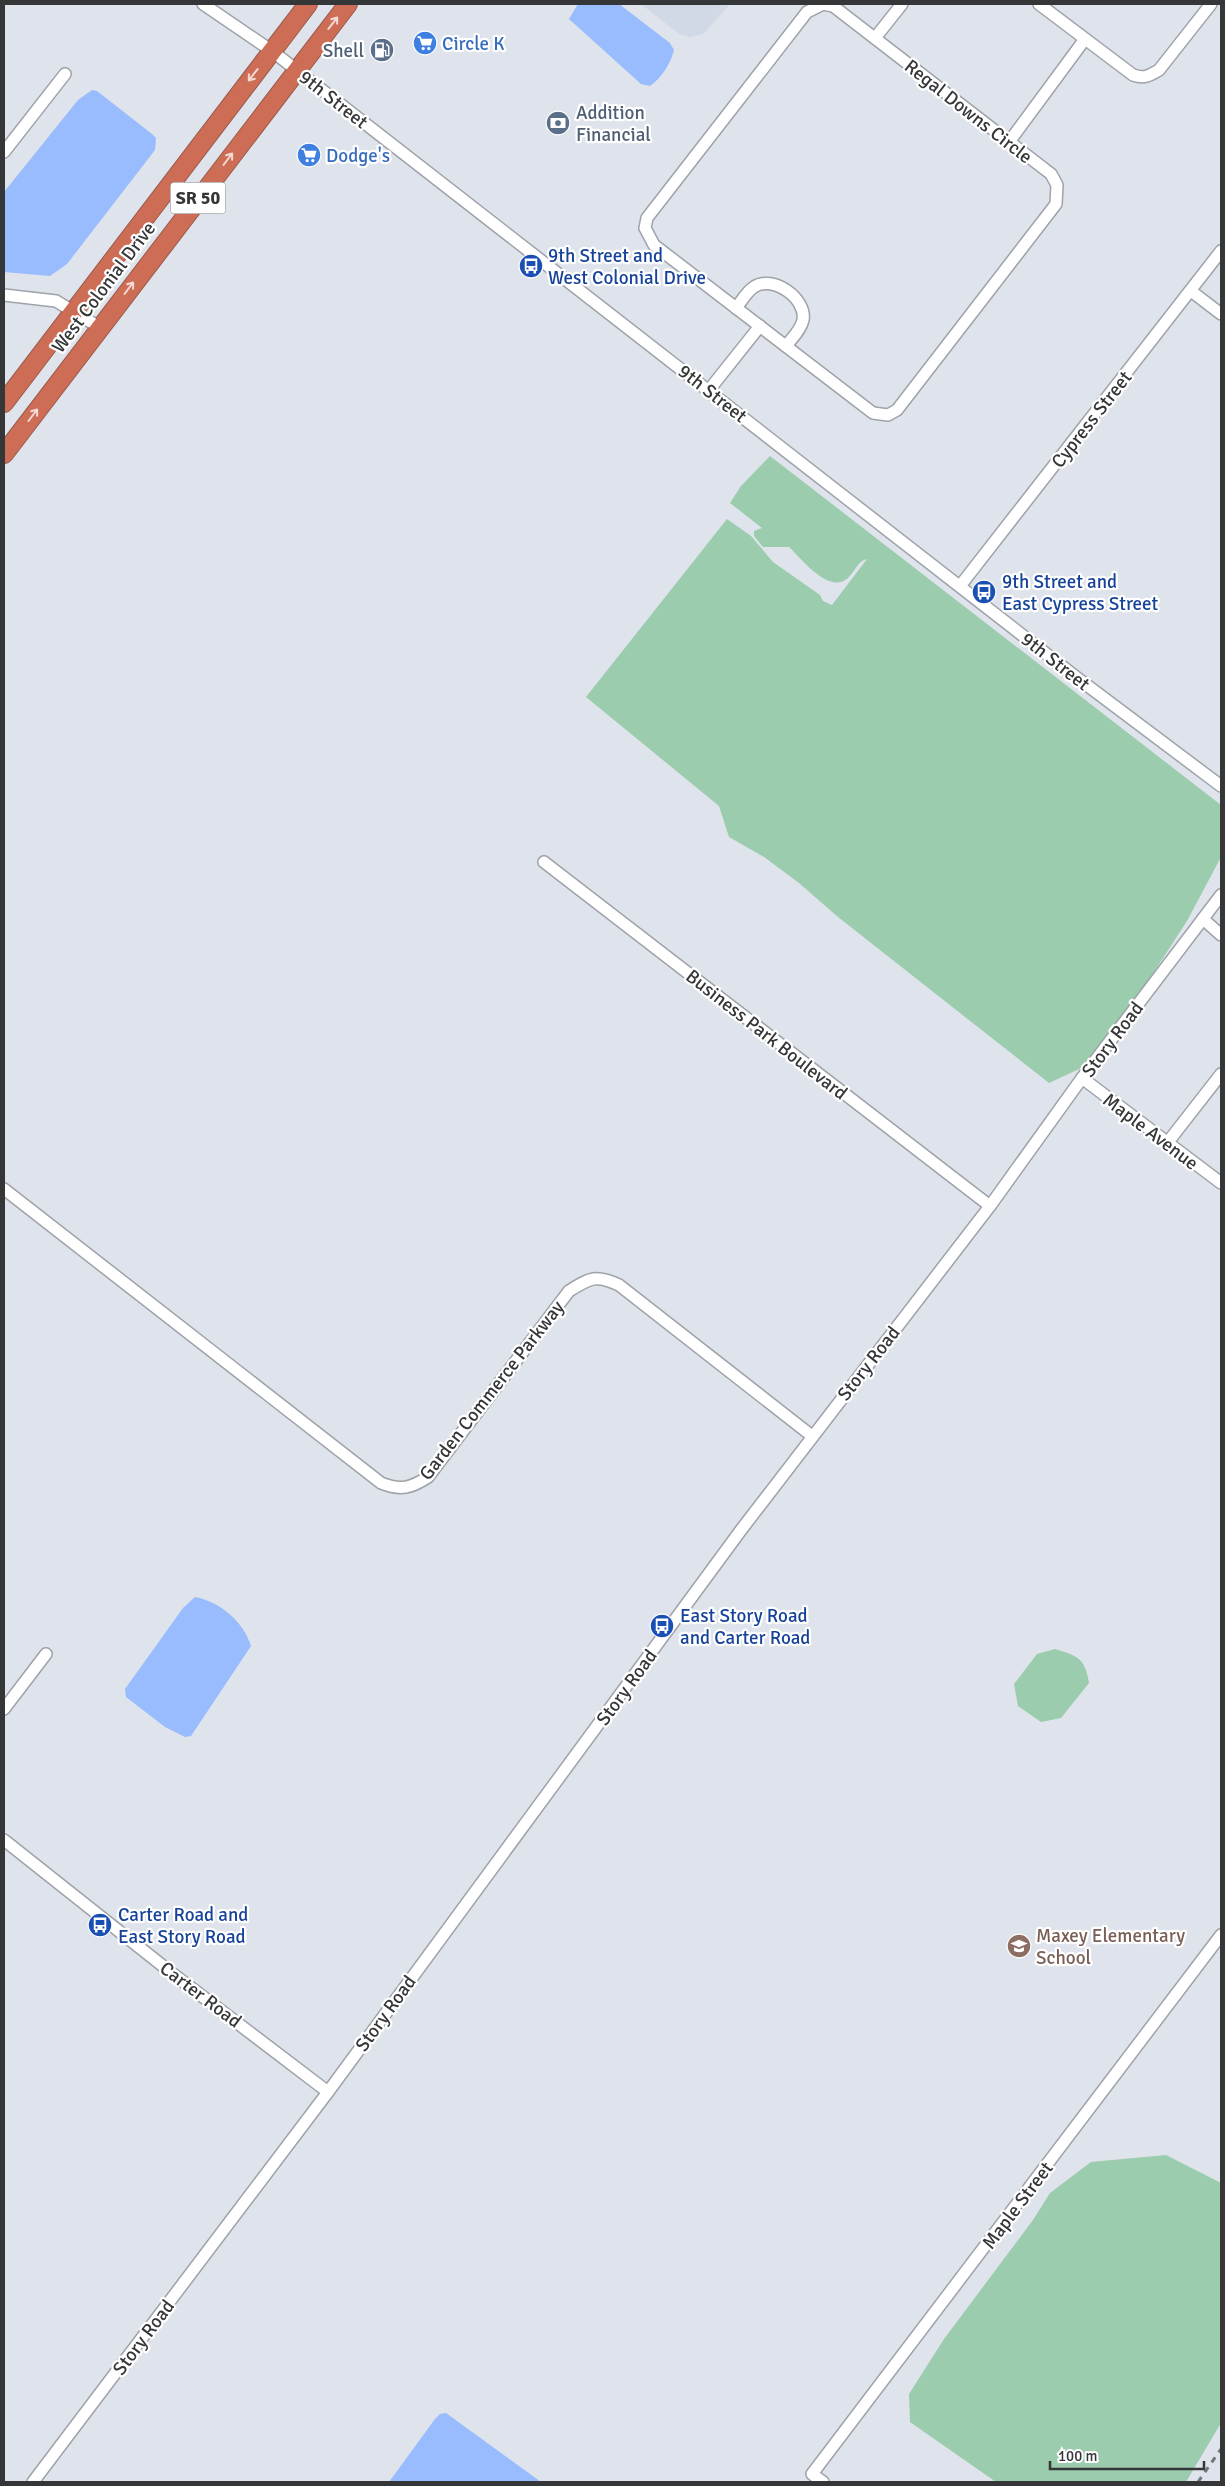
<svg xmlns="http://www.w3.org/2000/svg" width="1225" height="2486" font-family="Signika,sans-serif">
	<rect width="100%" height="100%" fill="#dfe3eb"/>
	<!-- built -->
	<polygon fill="#d1d9e7" points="641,4 730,4 703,34 690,37 679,34"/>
	<!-- green -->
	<g fill="#9bccad">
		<path d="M770,456L1221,805V857L1187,921L1119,1026L1092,1063L1049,1083L838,917L799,883L764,857L729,837L719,806L586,697L727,519L751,536L773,562L820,595L823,601L832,605L867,559C858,561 855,571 848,578C829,595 802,559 789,547H763L754,536V531L762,528L730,503L741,486Z"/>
		<path d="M1055,1649C1078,1656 1085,1658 1089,1683L1061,1718L1041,1722L1018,1706L1014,1684L1037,1654Z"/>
		<polygon points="1166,2155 1221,2183 1221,2423 1186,2482 996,2482 910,2422 909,2394 944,2339 1033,2220 1050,2193 1091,2162"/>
	</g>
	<!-- water -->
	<g fill="#98bcfe">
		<path d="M578,4H619L670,43L674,50C670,65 662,77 650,86L641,84L569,19Z"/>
		<polygon points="92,90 97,91 152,134 156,138 155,150 67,264 50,276 4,272 4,192 78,100"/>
		<path d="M195,1597C220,1602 243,1621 251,1646L191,1736L185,1737L165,1727L126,1697L125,1689L183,1608Z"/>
		<polygon points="446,2413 541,2482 389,2482 435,2419 440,2414"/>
	</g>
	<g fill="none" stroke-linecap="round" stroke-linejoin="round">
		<!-- minor casing -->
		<g stroke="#9ea2a9" stroke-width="14">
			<g id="minor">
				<polyline points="203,4 272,51 1076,677 1221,786"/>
				<polygon points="823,4 833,6 1051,174 1057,185 1056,204 897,410 888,415 873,413 654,245 645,228 647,218 807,12"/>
				<path d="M1039,4L1133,75C1144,79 1149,76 1159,70L1211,4"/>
				<polyline points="875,38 902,4"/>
				<polyline points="1009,142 1085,39"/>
				<polyline points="4,152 65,74"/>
				<polyline points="1191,291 1221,314"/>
				<polyline points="4,295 56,301 99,327"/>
				<path d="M736,308C741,302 747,291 754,287C773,274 807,299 803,320C801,330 792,338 786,346"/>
				<polyline points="709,390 760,326"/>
				<polyline points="960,586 1221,251"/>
				<polyline points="544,862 990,1206"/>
				<polyline points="1203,919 1221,935"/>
				<polyline points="1082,1078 1221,1183"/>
				<polyline points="1168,1142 1221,1074"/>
				<path d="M4,1189L381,1483C401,1491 411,1488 428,1477L569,1291C590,1278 596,1274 619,1285L812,1436"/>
				<polyline points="4,1709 46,1654"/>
				<polyline points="4,1840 173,1974 328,2092"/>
				<polyline points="33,2482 328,2092 741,1530 990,1206 1082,1078 1221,895"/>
				<polyline points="823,2482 812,2474 1221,1935"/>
			</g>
		</g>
		<!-- highway casing -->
		<g stroke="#985a4c" stroke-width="20">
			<g id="highway">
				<polyline points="4,403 308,4"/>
				<polyline points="4,454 348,4"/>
			</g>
		</g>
		<!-- minor -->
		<use href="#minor" stroke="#fff" stroke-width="11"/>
		<!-- highway -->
		<use href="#highway" stroke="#ce6d56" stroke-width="18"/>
		<!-- rail -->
		<polyline stroke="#73767a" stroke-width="3" stroke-dasharray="6 6" stroke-linecap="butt" points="1198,2482 1221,2449"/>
	</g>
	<!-- one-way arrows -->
	<defs><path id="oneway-shaft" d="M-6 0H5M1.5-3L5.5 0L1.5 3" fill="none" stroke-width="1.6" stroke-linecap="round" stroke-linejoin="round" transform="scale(1.25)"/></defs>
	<g stroke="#f3dad5">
		<use href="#oneway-shaft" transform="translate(333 23) rotate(-52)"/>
		<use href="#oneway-shaft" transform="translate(253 75) rotate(128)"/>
		<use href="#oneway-shaft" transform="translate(228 159) rotate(-53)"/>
		<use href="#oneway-shaft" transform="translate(129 288) rotate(-53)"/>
		<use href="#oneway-shaft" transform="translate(33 415) rotate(-53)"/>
	</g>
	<!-- icons -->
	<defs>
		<g id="supermarket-disc" transform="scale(1.25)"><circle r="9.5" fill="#3f7fe0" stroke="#fff"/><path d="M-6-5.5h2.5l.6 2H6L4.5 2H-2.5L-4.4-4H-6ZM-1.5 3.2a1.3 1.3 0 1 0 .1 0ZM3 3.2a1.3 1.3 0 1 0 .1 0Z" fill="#fff"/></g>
		<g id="fuel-disc" transform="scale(1.25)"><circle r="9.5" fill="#5c6f8a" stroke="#fff"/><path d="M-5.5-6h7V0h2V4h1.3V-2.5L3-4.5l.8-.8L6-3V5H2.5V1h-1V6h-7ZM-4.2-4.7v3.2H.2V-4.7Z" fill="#fff"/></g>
		<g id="bank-disc" transform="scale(1.25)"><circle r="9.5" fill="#5c6f8a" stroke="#fff"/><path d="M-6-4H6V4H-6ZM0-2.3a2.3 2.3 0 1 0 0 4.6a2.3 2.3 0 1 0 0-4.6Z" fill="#fff"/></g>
		<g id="bus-disc" transform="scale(1.25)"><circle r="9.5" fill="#1a4fb4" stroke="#fff"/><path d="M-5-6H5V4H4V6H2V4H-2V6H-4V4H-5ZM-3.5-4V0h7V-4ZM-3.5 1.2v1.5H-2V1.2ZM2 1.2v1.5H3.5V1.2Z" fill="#fff"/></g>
		<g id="school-disc" transform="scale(1.25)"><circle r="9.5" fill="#8d6e63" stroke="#fff"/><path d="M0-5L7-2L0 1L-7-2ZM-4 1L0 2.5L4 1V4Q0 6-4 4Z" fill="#fff"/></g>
	</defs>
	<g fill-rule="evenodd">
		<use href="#supermarket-disc" x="425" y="43"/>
		<use href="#fuel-disc" x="382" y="50"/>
		<use href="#bank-disc" x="558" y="123"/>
		<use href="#supermarket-disc" x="309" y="155"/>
		<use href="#bus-disc" x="531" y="266"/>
		<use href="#bus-disc" x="984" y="592"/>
		<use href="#bus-disc" x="662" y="1626"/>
		<use href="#bus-disc" x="100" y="1925"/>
		<use href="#school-disc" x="1019" y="1946"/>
	</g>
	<g text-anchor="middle" stroke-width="4.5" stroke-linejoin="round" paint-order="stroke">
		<!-- shield labels -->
		<rect fill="#fff" stroke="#717274" stroke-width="1" x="170.5" y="182.5" width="55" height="31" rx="4"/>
		<g font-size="18" font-weight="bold" fill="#343638">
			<text x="198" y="204">SR 50</text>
		</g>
		<!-- shop labels -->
		<g font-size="19" fill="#366cbe" stroke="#fff" text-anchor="start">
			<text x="442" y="50">Circle K</text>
			<text x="326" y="162">Dodge's</text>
		</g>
		<!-- service labels -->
		<g font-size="19" fill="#4e5e75" stroke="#fff" text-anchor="end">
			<text x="364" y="57">Shell</text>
			<text x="576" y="119" text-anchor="start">Addition<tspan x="576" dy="22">Financial</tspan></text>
		</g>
		<!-- street labels -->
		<g font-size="19" fill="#343638" stroke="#fff">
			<text transform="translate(334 99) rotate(38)" y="7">9th Street</text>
			<text transform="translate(969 111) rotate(38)" y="7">Regal Downs Circle</text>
			<text transform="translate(103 287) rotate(-53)" y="7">West Colonial Drive</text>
			<text transform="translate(713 393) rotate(38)" y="7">9th Street</text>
			<text transform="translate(1091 419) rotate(-52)" y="7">Cypress Street</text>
			<text transform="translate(1056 661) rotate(38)" y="7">9th Street</text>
			<text transform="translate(767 1034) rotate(38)" y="7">Business Park Boulevard</text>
			<text transform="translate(1112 1039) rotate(-53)" y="7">Story Road</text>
			<text transform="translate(1151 1131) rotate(37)" y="7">Maple Avenue</text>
			<text transform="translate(868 1363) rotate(-52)" y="7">Story Road</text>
			<text transform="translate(491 1390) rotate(-52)" y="7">Garden Commerce Parkway</text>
			<text transform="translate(626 1687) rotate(-54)" y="7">Story Road</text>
			<text transform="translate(201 1994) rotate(37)" y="7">Carter Road</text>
			<text transform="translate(385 2013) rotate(-54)" y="7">Story Road</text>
			<text transform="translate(1017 2205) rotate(-53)" y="7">Maple Street</text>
			<text transform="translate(143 2337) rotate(-53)" y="7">Story Road</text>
		</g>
		<!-- transit labels -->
		<g font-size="19" fill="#164399" stroke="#fff" text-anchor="start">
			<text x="548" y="262">9th Street and<tspan x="548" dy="22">West Colonial Drive</tspan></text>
			<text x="1002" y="588">9th Street and<tspan x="1002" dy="22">East Cypress Street</tspan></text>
			<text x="680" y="1622">East Story Road<tspan x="680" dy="22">and Carter Road</tspan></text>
			<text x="118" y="1921">Carter Road and<tspan x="118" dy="22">East Story Road</tspan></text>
		</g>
		<!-- education labels -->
		<g font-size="19" fill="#785e54" stroke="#fff" text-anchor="start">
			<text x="1036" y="1942">Maxey Elementary<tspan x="1036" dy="22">School</tspan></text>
		</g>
	</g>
	<!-- border -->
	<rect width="1225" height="2486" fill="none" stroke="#343638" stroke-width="10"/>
	<!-- scale -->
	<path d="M1050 2461v8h154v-8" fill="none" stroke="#343638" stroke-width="2.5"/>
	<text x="1058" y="2461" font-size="15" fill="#343638" stroke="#ffffff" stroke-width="4" paint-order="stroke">100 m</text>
</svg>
